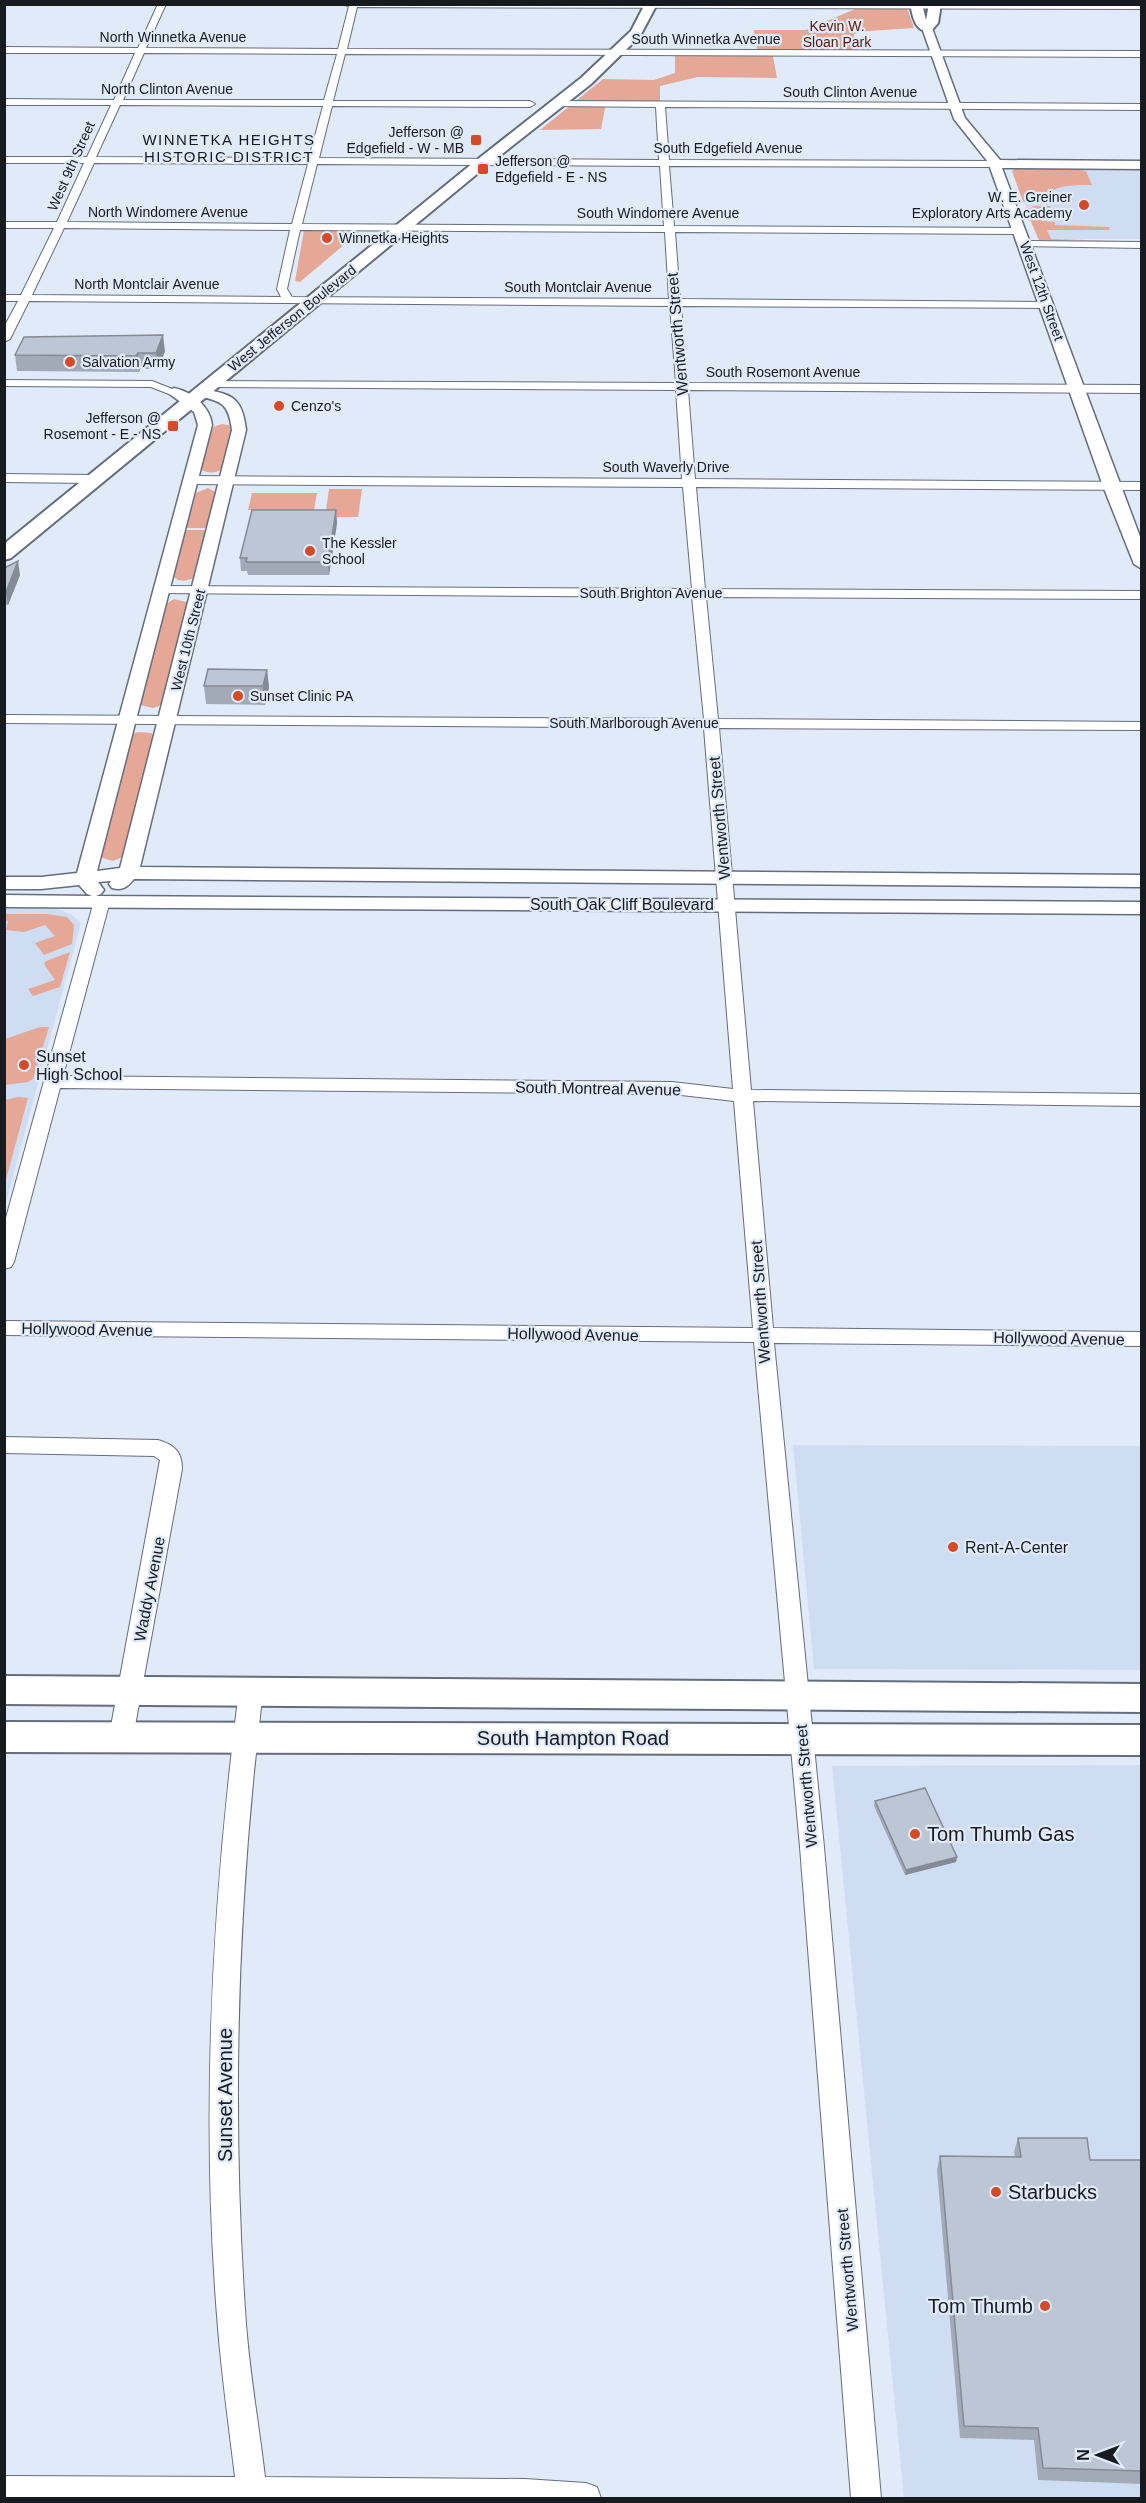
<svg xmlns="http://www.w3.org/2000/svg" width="1146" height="2503" font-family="Helvetica,sans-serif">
	<rect width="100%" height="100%" fill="#e0eaf9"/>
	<!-- built -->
	<g fill="#cfddf3">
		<polygon points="1025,168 1141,169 1141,239 1038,239 1013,171"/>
		<polygon points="5,909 58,909 72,915 81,923 5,1206"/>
		<polygon points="793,1445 1141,1446 1141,1670 814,1669"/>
		<polygon points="1141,1765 1141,2498 904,2498 832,1766"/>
	</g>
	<!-- green -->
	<g fill="#e5a796">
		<polygon points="867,4 906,5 914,28 868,31 854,34 854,50 772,51 777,78 698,77 660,86 660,102 606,103 601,129 540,130 603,79 654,80 675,73 675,55 758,54 754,30 806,30"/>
		<path d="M1015,169L1080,170L1086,171L1092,185C1072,185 1052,184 1040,202H1023L1012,171Z"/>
		<polygon points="1032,206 1050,206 1052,213 1040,214 1042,221 1055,222 1055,225 1110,227 1109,230 1047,230 1051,239 1121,241 1039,240 1025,208 1033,208"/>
		<polygon points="304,230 359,232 300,282 295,281"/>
		<path d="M222,424L233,426V429L222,469C216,474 206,473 200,469L213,427Z"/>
		<polygon points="208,488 217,493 208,528 186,528 196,493"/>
		<polygon points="329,489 362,489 358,517 325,517"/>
		<polygon points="252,493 317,493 314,510 248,510"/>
		<path d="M185,530H208L194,578C187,581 177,583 173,575Z"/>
		<polygon points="174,599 190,603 165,704 153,708 140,705 140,702 166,604"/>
		<polygon points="138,732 151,733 155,736 125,856 113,861 99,857 132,734"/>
		<polygon points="5,914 47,914 67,917 74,925 72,944 44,955 35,943 55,936 45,925 24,932 6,930 8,921 5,920"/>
		<polygon points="70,952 60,987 33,996 28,989 55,980 44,964 46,961"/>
		<polygon points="40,1027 49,1027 33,1079 28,1082 5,1085 5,1039"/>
		<polygon points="18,1097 28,1098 5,1183 5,1100"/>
	</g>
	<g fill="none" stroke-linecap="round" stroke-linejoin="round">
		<!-- minor casing -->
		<g stroke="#656d7b" stroke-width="2">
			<g id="minor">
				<path d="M158,4H166L146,48L338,49L349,6L340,4L1142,5V9L357,7L347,49L1142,51V57L345,54L333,101H530L535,104L530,107L332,106L319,158L659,160L656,107L555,106V102L558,101L1142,104V110L665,107L669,160L995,161L1000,164L995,167L669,166L674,226L1019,228L1024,231L1019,234L675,232L680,299L1046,302L1051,305L1046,308L681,306L687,383L1142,385V393L688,390L695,479L1142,482V490L696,487L705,589L1142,591V599L706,597L718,719L1142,722V730L719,728L751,1090L1142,1094V1106L753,1101L773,1328L1142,1332V1346L774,1343L824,1847L881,2498H851L800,1847L754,1342L4,1335V1321L753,1328L734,1101L672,1094L60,1088L14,1262L11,1267L4,1269V1225L94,901L102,896L110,901L63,1076L672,1082L733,1089L704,728L4,723V715L704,719L692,597L156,593L154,590L161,586L692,589L683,487L190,484L184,480L190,476L682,479L676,390L209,387L203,384L209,381L676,383L670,306L29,301L10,339L4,342V327L18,301H4V295H21L54,228H4V222H57L84,163H4V157H87L111,105H4V99L114,100L135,53H4V47L138,48ZM144,53L337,54L324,100H123ZM120,105L323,106L309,158L96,157ZM94,163L308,164L292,224L67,222ZM317,164L660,166L664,226L302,224ZM64,228L290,230L277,289L281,297L32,295ZM300,230L665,232L669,299L292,297L287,289Z"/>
				<polygon points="1025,241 1142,242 1142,248 1021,246 1020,244"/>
				<polygon points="4,380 152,381 180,392 174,396 151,387 4,386"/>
				<polygon points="4,474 92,475 98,479 92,483 4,482"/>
				<path d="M4,1437L158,1440C175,1445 182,1452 182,1469L133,1737L129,1744L121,1747L113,1744L109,1737L160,1460L154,1456L4,1453Z"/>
				<path d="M251,1681L259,1684L263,1691C237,1902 231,2112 246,2324C250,2375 259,2426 265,2477L525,2479L586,2483L597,2487L601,2498H4V2476L235,2477C229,2427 222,2378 218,2328C200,2116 212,1902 239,1691L243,1684Z"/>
			</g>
		</g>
		<!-- tertiary casing -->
		<g stroke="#656d7b" stroke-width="3">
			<g id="tertiary">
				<polygon points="927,25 932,28 965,118 1000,160 1142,161 1142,169 1002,168 1142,542 1142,569 1134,564 1103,486 988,162 954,119 922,28"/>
				<path d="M174,388C192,392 210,406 212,425L97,871L120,868L232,430C228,401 221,402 195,395L193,392L200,388C231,395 242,395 246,430L140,867L1142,875V887L134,879C127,887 123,891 112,888L109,884L111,881L98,882L104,890L101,894L96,896L1142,902V914L4,907V895L92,896L87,894L79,885L41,889H4V877H41L77,873L198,425L194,412L167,392Z"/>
			</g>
		</g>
		<!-- secondary casing -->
		<g stroke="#656d7b" stroke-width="4">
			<g id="secondary">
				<polygon points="645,4 657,4 640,36 591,84 483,169 11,558 4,560 4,544 473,163 581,78 631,31"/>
				<path d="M910,4H922L926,20L929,4H941L938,23L931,31C915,33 913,17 910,4Z"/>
				<polygon points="4,1676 1142,1684 1142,1712 4,1704"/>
				<polygon points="4,1722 1142,1725 1142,1755 4,1752"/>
			</g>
		</g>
		<!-- minor -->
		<use href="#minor" fill="#fff" fill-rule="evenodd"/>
		<!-- tertiary -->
		<use href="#tertiary" fill="#fff" fill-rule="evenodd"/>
		<!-- secondary -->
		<use href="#secondary" fill="#fff" fill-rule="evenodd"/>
	</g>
	<!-- wall -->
	<g fill="#a2aab7">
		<polygon points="165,351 158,369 140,369 139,372 17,371 15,355"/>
		<polygon points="336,510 337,523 329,575 248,575 247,571 241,571 240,558"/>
		<polygon points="4,568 20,575 8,605 4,605"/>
		<polygon points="208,669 267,670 269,688 265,705 206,704 204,686"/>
		<polygon points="875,1801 957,1857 956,1862 905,1875 874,1806"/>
		<polygon points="1018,2138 1090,2160 1142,2160 1142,2484 1038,2480 1034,2440 960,2438 937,2170 940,2156 1015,2157 1014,2152"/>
	</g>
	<!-- shaded-wall -->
	<g fill="#848b95">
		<polygon points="163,335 165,351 158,369 156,353"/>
		<polygon points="138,353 140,369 139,372 136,356"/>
		<polygon points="336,510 337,523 329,575 328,562"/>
		<polygon points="18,561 20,575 8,605 6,592"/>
		<polygon points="267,670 269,688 265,705 263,686"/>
		<polygon points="957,1857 956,1862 905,1875 906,1870"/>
	</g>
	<!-- building -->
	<g fill="#bcc6d5" stroke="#848b95" stroke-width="1.5">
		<polygon points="163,335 156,353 138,353 136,356 15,355 24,337"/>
		<polygon points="252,510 336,510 328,562 246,562 247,558 240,558"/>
		<polygon points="18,561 6,592 4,592 4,568"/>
		<polygon points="208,669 267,670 263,686 204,686"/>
		<polygon points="925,1788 957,1857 906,1870 875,1801"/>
		<polygon points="1018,2138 1087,2138 1090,2160 1142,2160 1142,2471 1043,2468 1038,2428 964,2426 940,2156 1021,2157"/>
	</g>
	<!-- markers -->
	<g fill="#d54b27" stroke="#e0eaf9" stroke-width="2">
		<rect x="470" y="134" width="12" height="12" rx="3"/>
		<rect x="477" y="163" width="12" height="12" rx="3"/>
		<circle cx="1084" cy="205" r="6"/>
		<circle cx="327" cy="238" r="6"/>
		<circle cx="70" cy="362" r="6"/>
		<circle cx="279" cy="406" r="6"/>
		<rect x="167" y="420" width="12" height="12" rx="3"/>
		<circle cx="310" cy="551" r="6"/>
		<circle cx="238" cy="696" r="6"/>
		<circle cx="24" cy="1065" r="6"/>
		<circle cx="953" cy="1547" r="6"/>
		<circle cx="915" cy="1834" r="6"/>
		<circle cx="996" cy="2192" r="6"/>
		<circle cx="1045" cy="2306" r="6"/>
	</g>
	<g text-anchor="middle" stroke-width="4.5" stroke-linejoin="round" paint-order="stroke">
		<!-- far-park labels -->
		<g font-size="14" fill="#591705" stroke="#e0eaf9">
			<text x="837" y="31">Kevin W.<tspan x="837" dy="16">Sloan Park</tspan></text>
		</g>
		<!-- far-street labels -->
		<g font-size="14" fill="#171b20" stroke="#e0eaf9">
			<text x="173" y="42">North Winnetka Avenue</text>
			<text x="706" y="44">South Winnetka Avenue</text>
			<text x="167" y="94">North Clinton Avenue</text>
			<text x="850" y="97">South Clinton Avenue</text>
			<text x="728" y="153">South Edgefield Avenue</text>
			<text transform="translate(71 166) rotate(-66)" y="5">West 9th Street</text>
			<text x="168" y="217">North Windomere Avenue</text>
			<text x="658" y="218">South Windomere Avenue</text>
			<text x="147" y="289">North Montclair Avenue</text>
			<text x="578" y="292">South Montclair Avenue</text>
			<text transform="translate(1042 291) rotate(70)" y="5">West 12th Street</text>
			<text transform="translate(292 318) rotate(-39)" y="5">West Jefferson Boulevard</text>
			<text x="783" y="377">South Rosemont Avenue</text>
			<text x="666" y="472">South Waverly Drive</text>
			<text x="651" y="598">South Brighton Avenue</text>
			<text transform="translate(188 640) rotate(-76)" y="5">West 10th Street</text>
			<text x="634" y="728">South Marlborough Avenue</text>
		</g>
		<!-- far-poi labels -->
		<g font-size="14" fill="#171b20" stroke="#e0eaf9" text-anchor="start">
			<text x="464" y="137" text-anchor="end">Jefferson @<tspan x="464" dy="16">Edgefield - W - MB</tspan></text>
			<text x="495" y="166">Jefferson @<tspan x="495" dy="16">Edgefield - E - NS</tspan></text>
			<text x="1072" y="202" text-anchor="end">W. E. Greiner<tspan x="1072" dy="16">Exploratory Arts Academy</tspan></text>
			<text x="339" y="243">Winnetka Heights</text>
			<text x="82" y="367">Salvation Army</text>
			<text x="291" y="411">Cenzo's</text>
			<text x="161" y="423" text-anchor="end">Jefferson @<tspan x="161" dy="16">Rosemont - E - NS</tspan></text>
			<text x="322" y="548">The Kessler<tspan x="322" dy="16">School</tspan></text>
			<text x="250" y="701">Sunset Clinic PA</text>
		</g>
		<!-- far-neighbourhood labels -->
		<g font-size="15" letter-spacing="1.5" fill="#171b20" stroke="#e0eaf9">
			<text x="229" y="145">WINNETKA HEIGHTS<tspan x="229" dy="17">HISTORIC DISTRICT</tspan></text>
		</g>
		<!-- street labels -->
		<g font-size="16" fill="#171b20" stroke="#e0eaf9">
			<text transform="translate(677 334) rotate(-95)" y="6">Wentworth Street</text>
			<text transform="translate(719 818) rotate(-95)" y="6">Wentworth Street</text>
			<text x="622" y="910">South Oak Cliff Boulevard</text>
			<text transform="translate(598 1088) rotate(1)" y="6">South Montreal Avenue</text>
			<text transform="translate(760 1302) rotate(-94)" y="6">Wentworth Street</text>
			<text transform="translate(87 1329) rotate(1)" y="6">Hollywood Avenue</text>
			<text transform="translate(573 1334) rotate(1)" y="6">Hollywood Avenue</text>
			<text transform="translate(1059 1338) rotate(1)" y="6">Hollywood Avenue</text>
			<text transform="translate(149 1589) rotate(-79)" y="6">Waddy Avenue</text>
			<text transform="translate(806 1786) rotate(-95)" y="6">Wentworth Street</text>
			<text transform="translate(847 2270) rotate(-95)" y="6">Wentworth Street</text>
		</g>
		<!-- poi labels -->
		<g font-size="16" fill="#171b20" stroke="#e0eaf9" text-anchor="start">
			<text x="36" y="1062">Sunset<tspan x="36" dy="18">High School</tspan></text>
			<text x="965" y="1553">Rent-A-Center</text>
		</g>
		<!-- near-street labels -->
		<g font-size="20" fill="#171b20" stroke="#e0eaf9">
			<text x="573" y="1745">South Hampton Road</text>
			<text transform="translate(225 2095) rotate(-90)" y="7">Sunset Avenue</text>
		</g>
		<!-- near-poi labels -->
		<g font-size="20" fill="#171b20" stroke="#e0eaf9" text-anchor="start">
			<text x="927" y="1841">Tom Thumb Gas</text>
			<text x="1008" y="2199">Starbucks</text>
			<text x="1033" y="2313" text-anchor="end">Tom Thumb</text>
		</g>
	</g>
	<!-- border -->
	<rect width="1146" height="2503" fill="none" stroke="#171b20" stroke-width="12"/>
	<!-- north arrow -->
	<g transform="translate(1098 2455) rotate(270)" stroke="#e0eaf9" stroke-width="4.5" paint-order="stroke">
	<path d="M0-4.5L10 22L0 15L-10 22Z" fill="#171b20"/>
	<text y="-9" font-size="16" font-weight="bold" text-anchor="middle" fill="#171b20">N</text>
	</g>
</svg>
